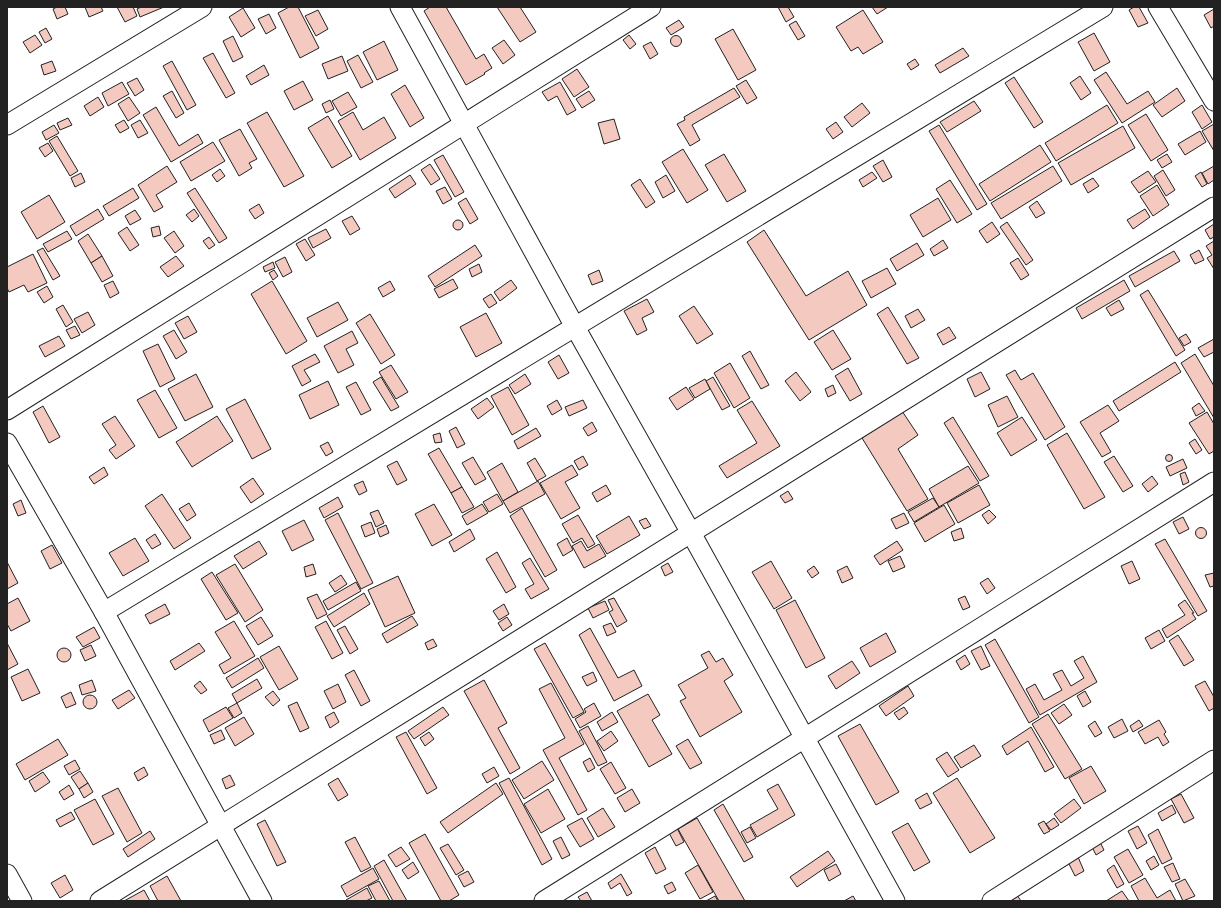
<svg xmlns="http://www.w3.org/2000/svg" width="1221" height="908" font-family="Figtree,sans-serif">
	<rect width="100%" height="100%" fill="#fff"/>
	<!-- building -->
	<g fill="#f3c9c0" stroke="#222">
		<polygon points="57,7 65,7 68,14 57,19 53,9"/>
		<polygon points="85,7 101,7 103,11 89,17"/>
		<polygon points="117,7 133,7 137,16 125,22"/>
		<polygon points="141,7 164,7 140,17 137,9"/>
		<polygon points="289,7 298,7 319,48 300,58 278,13"/>
		<polygon points="430,7 446,7 476,59 484,54 492,68 484,73 485,74 466,85 424,11"/>
		<polygon points="497,7 520,7 536,32 520,42"/>
		<polygon points="778,7 788,7 794,17 786,22"/>
		<polygon points="872,7 888,7 877,14"/>
		<polygon points="1134,7 1139,7 1148,23 1138,27 1129,10"/>
		<polygon points="243,8 255,28 241,37 229,17"/>
		<polygon points="1214,9 1214,26 1211,28 1204,15"/>
		<polygon points="318,10 328,29 316,36 305,16"/>
		<polygon points="863,10 883,42 863,54 858,47 851,51 836,27"/>
		<polygon points="269,14 276,28 266,34 258,19"/>
		<polygon points="679,20 684,27 671,35 666,28"/>
		<polygon points="796,21 805,36 798,40 789,25"/>
		<polygon points="46,28 52,39 45,43 39,32"/>
		<polygon points="733,29 756,70 738,80 715,39"/>
		<polygon points="1094,33 1110,62 1094,71 1078,42"/>
		<polygon points="35,35 42,45 30,53 23,42"/>
		<polygon points="629,35 636,44 630,49 623,40"/>
		<circle cx="676" cy="41" r="5.5"/>
		<polygon points="233,36 243,57 233,62 223,41"/>
		<polygon points="504,40 515,55 503,64 492,48"/>
		<polygon points="384,41 398,70 377,80 363,52"/>
		<polygon points="651,42 658,54 650,59 643,46"/>
		<polygon points="963,48 969,56 940,73 935,65"/>
		<polygon points="213,53 235,93 226,98 203,58"/>
		<polygon points="358,55 373,82 361,88 347,61"/>
		<polygon points="342,56 348,71 328,79 322,64"/>
		<polygon points="915,59 919,65 911,70 907,64"/>
		<polygon points="52,61 56,71 44,75 41,65"/>
		<polygon points="172,61 196,105 187,110 163,66"/>
		<polygon points="264,65 269,75 251,85 246,76"/>
		<polygon points="577,69 589,87 574,97 562,79"/>
		<polygon points="1106,72 1127,104 1148,91 1155,102 1122,123 1094,80"/>
		<polygon points="1080,76 1091,93 1081,100 1070,83"/>
		<polygon points="1014,77 1043,122 1034,128 1005,83"/>
		<polygon points="137,78 144,90 135,96 127,83"/>
		<polygon points="746,80 757,98 747,104 736,86"/>
		<polygon points="303,81 313,100 294,110 284,91"/>
		<polygon points="122,82 129,94 108,106 102,93"/>
		<polygon points="560,82 576,110 567,115 557,96 548,101 542,92"/>
		<polygon points="405,85 424,118 410,127 391,94"/>
		<polygon points="734,88 740,97 692,125 700,140 690,146 677,124 685,120 684,117"/>
		<polygon points="1177,88 1185,101 1162,117 1153,105"/>
		<polygon points="172,91 184,113 176,118 163,96"/>
		<polygon points="589,91 595,100 582,108 576,99"/>
		<polygon points="348,92 357,107 341,116 332,101"/>
		<polygon points="98,97 104,107 90,116 84,106"/>
		<polygon points="129,97 140,113 128,121 118,104"/>
		<polygon points="330,100 334,109 326,113 322,104"/>
		<polygon points="974,101 981,111 947,132 940,122"/>
		<polygon points="862,103 870,113 852,127 844,117"/>
		<polygon points="1107,105 1118,123 1056,161 1045,143"/>
		<polygon points="1202,105 1212,122 1202,129 1192,112"/>
		<polygon points="156,107 179,146 198,134 203,143 171,162 143,115"/>
		<polygon points="267,112 304,176 284,187 247,123"/>
		<polygon points="353,112 363,130 384,117 396,138 360,160 338,121"/>
		<polygon points="1146,114 1168,150 1151,161 1128,125"/>
		<polygon points="328,116 352,156 332,168 308,128"/>
		<polygon points="68,118 72,125 60,130 57,123"/>
		<polygon points="614,119 620,139 604,144 598,123"/>
		<polygon points="124,120 129,128 120,133 115,125"/>
		<polygon points="140,120 148,133 138,138 131,125"/>
		<polygon points="836,122 843,132 833,139 826,129"/>
		<polygon points="1214,124 1214,151 1202,131"/>
		<polygon points="54,125 59,133 46,140 42,132"/>
		<polygon points="939,125 987,204 977,210 929,131"/>
		<polygon points="1123,126 1135,148 1071,185 1058,163"/>
		<polygon points="240,129 257,159 249,163 252,168 239,176 219,140"/>
		<polygon points="1200,131 1206,142 1185,155 1178,144"/>
		<polygon points="57,136 78,171 70,176 49,141"/>
		<polygon points="213,142 225,161 191,181 180,162"/>
		<polygon points="48,143 53,151 45,157 39,148"/>
		<polygon points="1040,145 1051,162 990,201 979,184"/>
		<polygon points="683,149 708,190 687,203 662,162"/>
		<polygon points="724,154 746,191 727,202 705,165"/>
		<polygon points="1167,154 1172,162 1162,168 1157,160"/>
		<polygon points="443,155 464,192 455,197 434,160"/>
		<polygon points="883,160 892,177 883,182 873,166"/>
		<polygon points="430,164 440,179 431,185 421,170"/>
		<polygon points="167,166 177,182 156,195 163,207 154,212 138,185"/>
		<polygon points="1053,166 1062,181 1001,219 991,203"/>
		<polygon points="1214,166 1214,180 1208,184 1202,173"/>
		<polygon points="220,169 225,176 217,182 212,175"/>
		<polygon points="1163,170 1175,190 1166,196 1154,176"/>
		<polygon points="1148,171 1156,182 1139,193 1131,182"/>
		<polygon points="872,172 877,178 863,187 859,180"/>
		<polygon points="1201,172 1207,184 1202,187 1195,176"/>
		<polygon points="81,173 85,182 75,187 71,178"/>
		<polygon points="410,175 416,184 395,198 389,189"/>
		<polygon points="666,175 675,191 663,198 655,182"/>
		<polygon points="1093,178 1099,186 1088,193 1083,184"/>
		<polygon points="640,179 655,202 646,208 631,185"/>
		<polygon points="950,180 972,214 957,223 936,189"/>
		<polygon points="1157,185 1169,205 1153,216 1140,196"/>
		<polygon points="445,187 452,199 443,204 436,191"/>
		<polygon points="133,188 139,198 109,216 103,206"/>
		<polygon points="195,188 227,238 219,243 187,193"/>
		<polygon points="49,195 65,222 37,239 21,212"/>
		<polygon points="466,198 478,219 470,224 458,203"/>
		<polygon points="938,198 951,220 923,237 910,215"/>
		<polygon points="1037,201 1045,213 1036,218 1029,207"/>
		<polygon points="259,204 264,213 255,219 249,210"/>
		<polygon points="98,209 104,219 76,236 70,226"/>
		<polygon points="194,209 199,216 192,222 186,215"/>
		<polygon points="1145,209 1150,217 1133,229 1127,220"/>
		<polygon points="135,210 141,219 130,225 125,216"/>
		<polygon points="352,216 360,229 350,235 342,221"/>
		<circle cx="458" cy="225" r="5"/>
		<polygon points="992,222 1000,234 987,243 979,231"/>
		<polygon points="1007,222 1033,260 1026,265 1000,227"/>
		<polygon points="1214,224 1214,237 1210,239 1205,230"/>
		<polygon points="159,226 161,235 153,237 151,228"/>
		<polygon points="127,227 139,245 130,251 118,233"/>
		<polygon points="326,229 331,238 313,248 308,238"/>
		<polygon points="764,230 806,296 848,271 867,305 809,340 747,242"/>
		<polygon points="67,231 72,239 48,252 43,244"/>
		<polygon points="174,231 184,246 175,253 164,238"/>
		<polygon points="88,234 102,256 91,263 78,241"/>
		<polygon points="209,237 215,245 209,249 203,241"/>
		<polygon points="305,239 315,255 306,261 296,244"/>
		<polygon points="943,240 948,248 934,256 930,249"/>
		<polygon points="1214,241 1214,269 1207,258 1212,255 1206,246"/>
		<polygon points="917,243 924,255 897,271 890,259"/>
		<polygon points="475,245 482,256 435,287 428,276"/>
		<polygon points="43,248 60,276 53,280 37,251"/>
		<polygon points="1199,250 1204,260 1195,264 1190,255"/>
		<polygon points="1174,251 1180,261 1135,287 1129,276"/>
		<polygon points="33,254 47,283 28,292 24,285 9,292 7,288 7,267"/>
		<polygon points="102,256 113,276 102,282 91,263"/>
		<polygon points="176,256 184,266 168,277 160,267"/>
		<polygon points="285,257 292,272 283,277 275,262"/>
		<polygon points="1018,258 1029,275 1021,280 1010,263"/>
		<polygon points="273,262 275,268 265,272 263,267"/>
		<polygon points="479,264 482,272 472,277 469,269"/>
		<polygon points="887,268 896,284 871,298 862,281"/>
		<polygon points="274,270 278,276 273,280 269,273"/>
		<polygon points="599,270 603,281 592,285 588,275"/>
		<polygon points="453,279 458,288 439,298 434,289"/>
		<polygon points="511,280 517,288 500,301 494,292"/>
		<polygon points="1124,280 1130,291 1082,319 1076,308"/>
		<polygon points="113,281 119,293 110,298 104,285"/>
		<polygon points="272,281 307,341 286,354 251,294"/>
		<polygon points="390,281 395,290 383,297 378,288"/>
		<polygon points="47,286 53,297 44,303 37,292"/>
		<polygon points="1148,290 1185,350 1176,356 1140,295"/>
		<polygon points="491,294 497,303 489,308 483,299"/>
		<polygon points="647,299 654,312 642,318 647,330 637,335 624,311"/>
		<polygon points="1119,300 1124,309 1111,316 1106,308"/>
		<polygon points="338,302 348,320 317,337 307,318"/>
		<polygon points="63,305 73,322 66,327 56,309"/>
		<polygon points="694,306 713,334 697,344 679,316"/>
		<polygon points="888,307 919,358 907,364 877,314"/>
		<polygon points="918,309 925,320 911,328 905,316"/>
		<polygon points="88,312 95,325 82,333 74,319"/>
		<polygon points="486,313 502,343 476,357 460,327"/>
		<polygon points="370,314 395,355 381,364 356,323"/>
		<polygon points="188,316 197,332 184,339 175,323"/>
		<polygon points="75,326 80,335 71,339 66,330"/>
		<polygon points="949,327 956,338 943,345 937,334"/>
		<polygon points="174,330 187,352 176,359 163,336"/>
		<polygon points="833,330 851,359 832,370 814,342"/>
		<polygon points="352,331 358,343 346,349 354,365 338,373 324,346"/>
		<polygon points="1186,334 1191,342 1184,346 1179,338"/>
		<polygon points="59,336 65,346 45,357 39,346"/>
		<polygon points="1214,339 1214,352 1204,357 1198,348"/>
		<polygon points="158,344 175,379 160,387 143,351"/>
		<polygon points="750,351 769,385 761,389 742,356"/>
		<polygon points="315,354 320,362 304,370 311,381 302,386 292,366"/>
		<polygon points="1195,354 1214,386 1214,418 1181,363"/>
		<polygon points="559,355 569,373 558,379 548,362"/>
		<polygon points="1175,362 1181,372 1119,411 1113,401"/>
		<polygon points="730,363 750,398 734,408 714,373"/>
		<polygon points="391,365 408,392 396,399 379,372"/>
		<polygon points="848,368 862,394 850,401 835,376"/>
		<polygon points="1015,370 1021,380 1033,373 1065,427 1045,440 1006,375"/>
		<polygon points="796,372 811,392 800,401 785,381"/>
		<polygon points="981,372 990,389 975,397 967,379"/>
		<polygon points="196,374 213,407 185,421 168,389"/>
		<polygon points="525,374 531,384 515,394 509,385"/>
		<polygon points="381,377 399,407 391,411 373,382"/>
		<polygon points="713,377 730,406 722,410 706,381"/>
		<polygon points="705,379 710,389 695,398 689,388"/>
		<polygon points="328,381 339,405 310,419 299,395"/>
		<polygon points="356,382 371,410 361,415 346,387"/>
		<polygon points="833,385 836,393 828,397 825,389"/>
		<polygon points="508,387 529,425 512,435 491,396"/>
		<polygon points="686,387 694,399 677,410 669,398"/>
		<polygon points="155,390 177,428 159,438 137,400"/>
		<polygon points="1007,396 1018,417 998,427 988,405"/>
		<polygon points="487,398 494,407 478,419 471,409"/>
		<polygon points="245,399 271,449 252,459 226,409"/>
		<polygon points="557,400 562,409 552,415 547,406"/>
		<polygon points="583,400 587,408 569,416 565,407"/>
		<polygon points="752,401 780,446 727,478 719,466 757,443 737,410"/>
		<polygon points="1199,403 1205,411 1196,416 1192,408"/>
		<polygon points="1108,405 1119,421 1100,433 1111,452 1102,457 1080,422"/>
		<polygon points="43,406 60,437 49,443 33,412"/>
		<polygon points="902,411 918,435 898,449 928,499 907,511 862,438"/>
		<polygon points="1207,412 1214,424 1214,451 1209,454 1189,423"/>
		<polygon points="115,416 135,446 116,459 109,450 116,445 102,424"/>
		<polygon points="217,416 233,441 192,467 176,442"/>
		<polygon points="953,417 989,476 980,481 944,423"/>
		<polygon points="1022,417 1037,440 1011,456 997,433"/>
		<polygon points="592,422 597,431 588,436 583,428"/>
		<polygon points="456,427 465,444 457,448 449,431"/>
		<polygon points="536,428 541,436 518,449 514,441"/>
		<polygon points="440,433 442,442 435,443 433,435"/>
		<polygon points="1067,433 1105,497 1084,509 1047,445"/>
		<polygon points="1195,439 1202,450 1196,454 1189,443"/>
		<polygon points="328,442 333,452 326,456 320,446"/>
		<polygon points="439,448 462,487 451,493 428,454"/>
		<circle cx="1169" cy="458" r="3.5"/>
		<polygon points="583,456 588,465 579,470 574,461"/>
		<polygon points="1114,456 1133,486 1123,492 1104,462"/>
		<polygon points="473,457 486,479 475,485 462,463"/>
		<polygon points="535,458 546,476 537,481 527,463"/>
		<polygon points="1183,459 1187,468 1170,476 1166,467"/>
		<polygon points="397,461 407,480 397,485 387,466"/>
		<polygon points="502,463 518,492 503,501 487,472"/>
		<polygon points="572,465 578,475 565,482 580,508 561,519 540,483"/>
		<polygon points="968,466 979,483 939,507 929,489"/>
		<polygon points="104,467 108,475 94,484 89,477"/>
		<polygon points="1185,472 1189,482 1183,485 1180,474"/>
		<polygon points="1152,476 1158,484 1148,492 1142,484"/>
		<polygon points="253,478 264,494 251,503 240,487"/>
		<polygon points="363,481 367,491 359,495 354,485"/>
		<polygon points="538,481 545,494 510,513 503,501"/>
		<polygon points="606,485 611,494 597,502 592,493"/>
		<polygon points="979,485 990,505 958,523 947,503"/>
		<polygon points="462,487 474,507 462,513 451,493"/>
		<polygon points="788,491 793,499 785,503 780,496"/>
		<polygon points="162,494 191,538 174,549 145,506"/>
		<polygon points="497,494 503,504 489,512 483,502"/>
		<polygon points="338,497 343,507 324,518 319,508"/>
		<polygon points="933,498 939,507 914,522 908,512"/>
		<polygon points="21,500 26,513 18,516 13,504"/>
		<polygon points="189,503 196,515 187,521 179,509"/>
		<polygon points="434,504 452,535 432,546 415,514"/>
		<polygon points="482,504 488,513 467,525 462,516"/>
		<polygon points="944,505 955,524 925,542 914,523"/>
		<polygon points="522,508 557,570 545,577 510,516"/>
		<polygon points="378,510 384,523 376,527 370,513"/>
		<polygon points="989,510 996,517 988,524 982,515"/>
		<polygon points="338,513 373,583 361,589 325,520"/>
		<polygon points="904,513 909,523 896,529 891,519"/>
		<polygon points="578,515 595,544 588,548 582,538 573,543 562,524"/>
		<polygon points="629,516 640,535 607,554 596,536"/>
		<polygon points="1183,517 1189,529 1179,534 1173,522"/>
		<polygon points="646,518 651,526 644,529 639,521"/>
		<polygon points="304,520 314,540 292,551 282,531"/>
		<polygon points="371,522 375,533 365,537 361,526"/>
		<polygon points="386,525 389,533 380,537 377,529"/>
		<circle cx="1201" cy="533" r="5.5"/>
		<polygon points="961,528 964,538 954,541 951,532"/>
		<polygon points="470,529 475,539 454,552 449,542"/>
		<polygon points="155,534 161,544 152,549 146,540"/>
		<polygon points="135,538 149,561 123,576 109,553"/>
		<polygon points="567,538 573,550 563,556 557,544"/>
		<polygon points="1165,539 1207,611 1198,616 1155,544"/>
		<polygon points="259,541 267,554 243,569 234,556"/>
		<polygon points="581,541 587,551 599,544 606,556 584,568 572,546"/>
		<polygon points="897,541 903,550 880,565 874,556"/>
		<polygon points="52,545 62,563 50,569 41,551"/>
		<polygon points="497,552 516,587 506,593 486,559"/>
		<polygon points="900,556 905,567 893,572 888,561"/>
		<polygon points="530,558 549,589 531,599 525,589 534,584 522,563"/>
		<polygon points="771,561 792,598 774,609 752,572"/>
		<polygon points="1132,561 1140,579 1129,584 1121,566"/>
		<polygon points="7,562 18,583 7,589"/>
		<polygon points="668,563 673,572 665,576 661,567"/>
		<polygon points="235,564 263,610 245,622 216,575"/>
		<polygon points="313,564 316,574 306,577 304,567"/>
		<polygon points="814,566 819,573 812,578 807,571"/>
		<polygon points="847,566 853,578 842,583 837,571"/>
		<polygon points="212,572 238,613 226,620 201,579"/>
		<polygon points="1214,573 1214,586 1210,587 1205,575"/>
		<polygon points="341,575 347,584 335,592 329,583"/>
		<polygon points="398,576 415,613 385,627 368,590"/>
		<polygon points="988,578 995,588 987,594 980,583"/>
		<polygon points="356,582 361,591 328,610 323,601"/>
		<polygon points="364,593 370,604 334,627 327,616"/>
		<polygon points="317,594 327,614 317,619 307,598"/>
		<polygon points="965,596 970,607 963,610 958,599"/>
		<polygon points="18,598 30,621 11,631 7,624 7,604"/>
		<polygon points="614,598 627,621 617,627 609,612 613,610 608,600"/>
		<polygon points="795,600 825,658 806,668 776,610"/>
		<polygon points="1185,600 1194,613 1192,613 1196,619 1167,638 1162,629 1185,615 1178,605"/>
		<polygon points="605,601 609,610 593,618 588,608"/>
		<polygon points="165,604 170,614 150,624 145,615"/>
		<polygon points="504,604 509,614 499,620 493,611"/>
		<polygon points="412,616 418,625 387,643 382,634"/>
		<polygon points="261,617 273,636 258,645 246,626"/>
		<polygon points="507,617 512,625 503,631 498,623"/>
		<polygon points="234,621 255,656 224,674 219,665 231,658 215,632"/>
		<polygon points="326,621 343,653 332,659 315,627"/>
		<polygon points="611,623 616,632 607,636 603,626"/>
		<polygon points="345,626 358,649 350,654 337,630"/>
		<polygon points="94,627 100,638 83,647 76,637"/>
		<polygon points="590,628 618,678 634,670 642,686 614,701 579,635"/>
		<polygon points="1159,630 1165,641 1151,649 1145,638"/>
		<polygon points="886,633 896,652 870,667 860,648"/>
		<polygon points="1178,635 1194,660 1184,666 1169,641"/>
		<polygon points="433,639 437,646 428,650 425,643"/>
		<polygon points="995,639 1039,717 1029,723 985,645"/>
		<polygon points="7,643 18,664 7,670"/>
		<polygon points="199,643 205,651 175,670 170,661"/>
		<polygon points="545,643 584,712 573,718 534,649"/>
		<polygon points="91,645 96,656 85,661 80,650"/>
		<polygon points="279,646 298,679 279,690 260,657"/>
		<polygon points="981,646 990,666 981,670 971,651"/>
		<circle cx="64" cy="655" r="7"/>
		<polygon points="709,651 716,662 723,658 733,675 724,681 742,712 700,737 680,701 686,698 678,685 708,668 701,655"/>
		<polygon points="965,655 970,664 961,670 956,661"/>
		<polygon points="1083,656 1097,682 1040,715 1026,689 1035,684 1044,700 1062,690 1053,674 1062,670 1071,686 1084,678 1074,661"/>
		<polygon points="258,658 264,668 232,688 226,678"/>
		<polygon points="852,661 860,673 836,689 828,676"/>
		<polygon points="28,669 40,693 22,701 11,677"/>
		<polygon points="354,670 370,701 361,706 345,675"/>
		<polygon points="593,672 597,681 587,686 582,677"/>
		<polygon points="257,679 262,688 237,703 232,694"/>
		<polygon points="92,680 96,691 82,695 79,685"/>
		<polygon points="484,680 507,723 498,728 520,768 510,774 464,691"/>
		<polygon points="200,681 207,690 201,694 194,686"/>
		<polygon points="1205,681 1214,697 1214,708 1209,711 1195,686"/>
		<polygon points="551,683 584,744 559,758 587,810 578,815 543,750 565,738 539,689"/>
		<polygon points="338,684 346,702 333,709 324,691"/>
		<polygon points="908,686 914,696 886,716 879,706"/>
		<polygon points="129,690 135,698 118,709 112,700"/>
		<polygon points="273,691 280,700 273,706 265,697"/>
		<polygon points="1085,691 1091,702 1083,707 1077,696"/>
		<polygon points="71,692 76,704 66,708 61,697"/>
		<polygon points="648,694 660,715 652,720 672,754 649,767 617,711"/>
		<circle cx="90" cy="702" r="7"/>
		<polygon points="297,702 309,728 300,732 288,706"/>
		<polygon points="237,703 242,713 234,718 228,708"/>
		<polygon points="594,703 601,716 580,728 575,719 586,712 584,709"/>
		<polygon points="1064,704 1072,715 1059,724 1051,713"/>
		<polygon points="226,707 233,718 209,732 203,720"/>
		<polygon points="443,707 449,715 414,739 408,731"/>
		<polygon points="904,707 908,713 899,720 894,713"/>
		<polygon points="334,712 339,722 330,728 325,717"/>
		<polygon points="612,712 618,722 602,731 597,722"/>
		<polygon points="1048,714 1082,769 1065,779 1032,724"/>
		<polygon points="244,717 254,734 235,746 225,728"/>
		<polygon points="1122,719 1128,731 1114,738 1108,727"/>
		<polygon points="1139,720 1143,726 1133,732 1130,726"/>
		<polygon points="1159,720 1166,732 1164,734 1169,742 1163,746 1158,737 1145,744 1138,732"/>
		<polygon points="1095,721 1102,733 1095,737 1088,726"/>
		<polygon points="860,724 899,792 876,805 838,736"/>
		<polygon points="588,726 607,762 598,766 579,731"/>
		<polygon points="1031,727 1054,767 1045,772 1028,741 1007,755 1002,746"/>
		<polygon points="221,730 225,739 214,744 210,735"/>
		<polygon points="611,731 618,741 604,751 597,741"/>
		<polygon points="406,732 437,788 427,794 396,737"/>
		<polygon points="429,732 434,739 425,746 420,738"/>
		<polygon points="58,739 68,755 25,780 16,764"/>
		<polygon points="688,739 702,763 690,769 676,746"/>
		<polygon points="974,745 981,756 961,768 954,757"/>
		<polygon points="947,752 959,770 948,777 936,759"/>
		<polygon points="590,758 595,768 588,772 583,762"/>
		<polygon points="75,760 80,769 69,775 64,766"/>
		<polygon points="542,761 554,780 524,799 512,780"/>
		<polygon points="611,762 626,788 615,794 600,769"/>
		<polygon points="1091,766 1106,791 1084,804 1069,778"/>
		<polygon points="144,767 148,775 138,781 134,773"/>
		<polygon points="494,767 499,776 487,783 482,774"/>
		<polygon points="80,771 88,783 79,789 71,777"/>
		<polygon points="43,772 50,782 35,792 29,781"/>
		<polygon points="230,775 235,785 226,789 222,779"/>
		<polygon points="338,778 348,795 338,801 328,784"/>
		<polygon points="509,778 552,859 542,865 499,783"/>
		<polygon points="957,778 995,838 970,853 933,793"/>
		<polygon points="88,783 93,792 84,798 79,789"/>
		<polygon points="496,783 503,794 448,833 440,822"/>
		<polygon points="778,784 795,815 757,837 750,825 778,809 767,790"/>
		<polygon points="69,785 74,794 64,800 59,792"/>
		<polygon points="118,788 142,833 127,842 102,796"/>
		<polygon points="548,789 565,819 541,833 524,804"/>
		<polygon points="632,789 640,803 625,812 617,798"/>
		<polygon points="927,793 932,803 920,809 915,800"/>
		<polygon points="1181,794 1194,818 1184,823 1171,799"/>
		<polygon points="95,799 114,834 93,845 74,810"/>
		<polygon points="1074,799 1081,808 1061,823 1054,814"/>
		<polygon points="723,804 753,857 744,862 714,810"/>
		<polygon points="1172,805 1176,813 1162,821 1158,813"/>
		<polygon points="603,808 615,827 598,837 587,818"/>
		<polygon points="71,812 75,819 60,827 56,820"/>
		<polygon points="582,818 594,839 580,847 567,826"/>
		<polygon points="697,818 745,901 719,901 678,829"/>
		<polygon points="1054,818 1059,825 1051,830 1046,824"/>
		<polygon points="265,820 286,862 277,866 257,824"/>
		<polygon points="1044,821 1050,831 1044,834 1038,824"/>
		<polygon points="908,823 930,862 914,871 892,832"/>
		<polygon points="1138,826 1147,843 1137,849 1128,831"/>
		<polygon points="750,827 756,838 747,843 741,832"/>
		<polygon points="677,828 684,842 676,846 669,833"/>
		<polygon points="1158,829 1172,859 1162,864 1148,835"/>
		<polygon points="150,831 155,839 128,857 123,849"/>
		<polygon points="425,834 459,895 449,901 441,901 409,843"/>
		<polygon points="355,837 371,867 361,872 345,842"/>
		<polygon points="561,837 570,855 562,859 553,841"/>
		<polygon points="1100,842 1104,850 1096,855 1092,847"/>
		<polygon points="448,844 464,870 456,875 440,848"/>
		<polygon points="401,847 410,859 396,867 388,855"/>
		<polygon points="655,847 666,869 656,874 645,853"/>
		<polygon points="1128,849 1143,875 1129,883 1114,857"/>
		<polygon points="828,851 835,861 797,887 790,877"/>
		<polygon points="1154,856 1159,865 1151,870 1146,861"/>
		<polygon points="1078,857 1084,871 1075,876 1068,862"/>
		<polygon points="384,860 407,901 393,901 374,866"/>
		<polygon points="413,862 419,872 408,879 402,870"/>
		<polygon points="1173,863 1180,879 1172,882 1164,867"/>
		<polygon points="836,864 841,874 829,881 824,870"/>
		<polygon points="698,865 713,892 700,899 685,873"/>
		<polygon points="1114,865 1124,884 1117,888 1107,870"/>
		<polygon points="373,868 379,879 347,897 341,886"/>
		<polygon points="468,871 474,882 464,887 458,876"/>
		<polygon points="621,874 632,893 627,896 620,883 611,889 608,883"/>
		<polygon points="65,875 73,890 60,898 51,883"/>
		<polygon points="167,876 181,901 158,901 150,886"/>
		<polygon points="1145,878 1157,898 1170,890 1176,901 1139,901 1131,886"/>
		<polygon points="1185,879 1195,896 1183,901 1175,884"/>
		<polygon points="379,881 390,901 376,901 368,886"/>
		<polygon points="672,882 676,890 668,894 664,886"/>
		<polygon points="367,888 372,898 366,901 347,901 346,900"/>
		<polygon points="144,890 150,901 124,901"/>
		<polygon points="1122,891 1129,901 1106,901"/>
		<polygon points="587,892 592,901 581,901 578,897"/>
		<polygon points="1017,895 1021,901 1007,901"/>
		<polygon points="715,896 718,901 706,901"/>
		<polygon points="853,896 856,901 844,901"/>
	</g>
	<g fill="none" stroke-linecap="round" stroke-linejoin="round">
		<!-- minor casing -->
		<g stroke="#222" stroke-width="21">
			<g id="minor">
				<polyline points="400,7 575,327 691,533 895,901"/>
				<polyline points="1158,7 1214,101"/>
				<polyline points="7,125 202,7"/>
				<polyline points="7,410 651,7"/>
				<polyline points="7,443 104,612 262,901"/>
				<polyline points="104,612 1103,7"/>
				<polyline points="7,874 22,901"/>
				<polyline points="100,901 1214,207"/>
				<polyline points="544,901 1214,482"/>
				<polyline points="992,901 1214,760"/>
			</g>
		</g>
		<!-- minor -->
		<use href="#minor" stroke="#fff" stroke-width="19"/>
	</g>
	<!-- border -->
	<rect width="1221" height="908" fill="none" stroke="#222222" stroke-width="16"/>
</svg>
